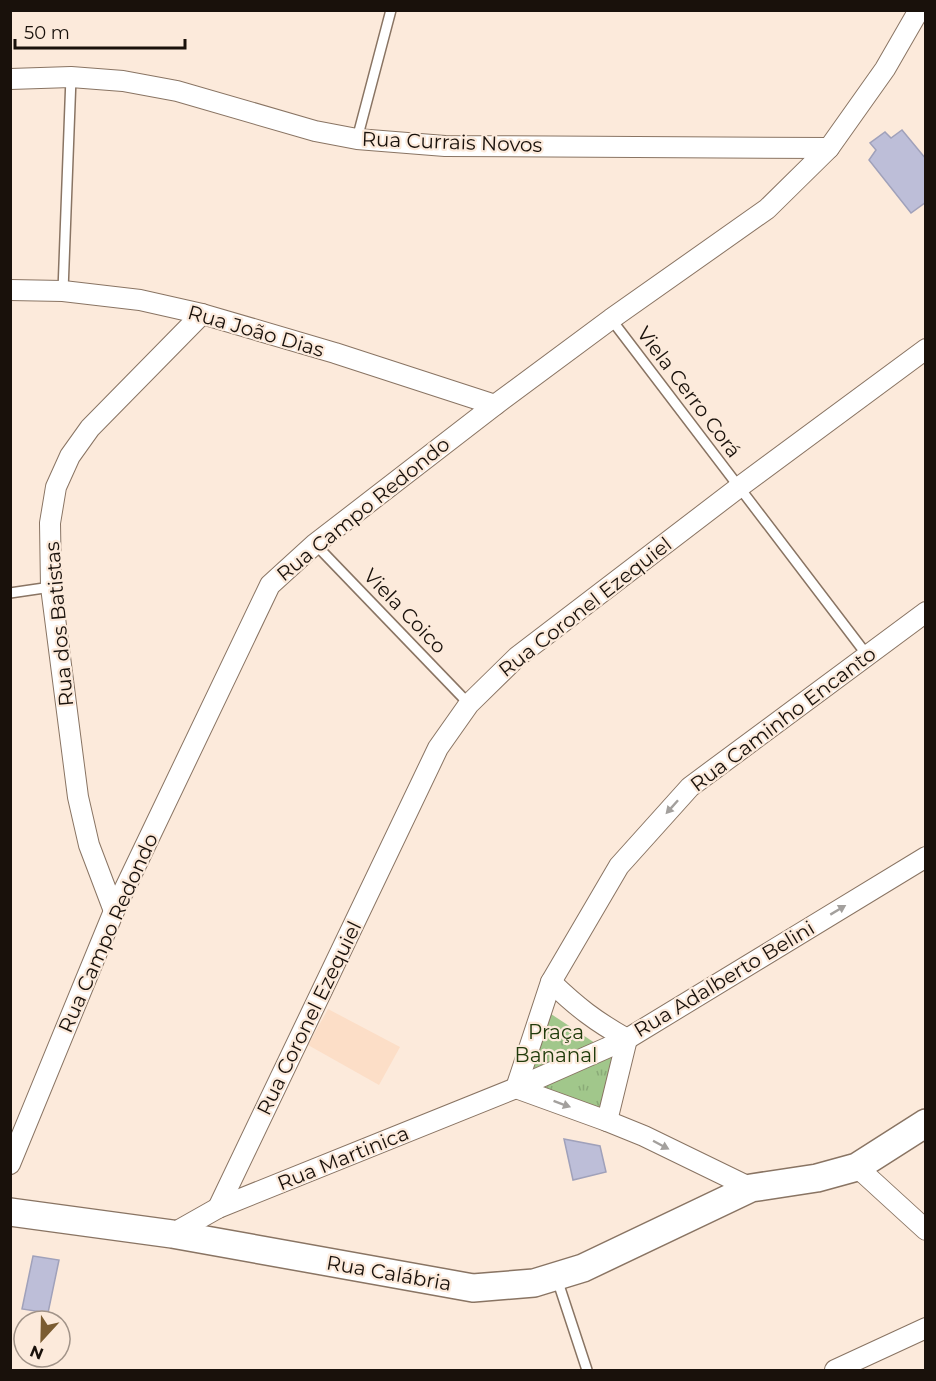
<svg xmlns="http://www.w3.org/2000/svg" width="936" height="1381" font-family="Montserrat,sans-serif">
	<defs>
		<pattern id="park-tufts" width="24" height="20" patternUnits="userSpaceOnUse" patternTransform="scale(1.5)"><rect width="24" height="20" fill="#a1c78b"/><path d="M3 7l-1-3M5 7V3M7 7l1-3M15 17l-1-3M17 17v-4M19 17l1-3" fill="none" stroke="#8aaa77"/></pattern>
	</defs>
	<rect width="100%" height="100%" fill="#fceadb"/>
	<!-- built -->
	<polygon fill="#fcdec7" points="328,1009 400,1047 379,1085 308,1045"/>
	<!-- park -->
	<g fill="url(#park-tufts)">
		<polygon points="545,1010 601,1047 522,1081"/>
		<polygon points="612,1056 601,1114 527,1090"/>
	</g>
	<!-- building -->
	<g fill="#bdbed8" stroke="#a0a1ba" stroke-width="1.5">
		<polygon points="902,130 926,159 926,202 911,213 869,160 876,150 870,143 885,132 891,138"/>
		<polygon points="564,1139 600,1146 606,1172 573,1180"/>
		<polygon points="33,1256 59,1260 48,1313 22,1309"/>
	</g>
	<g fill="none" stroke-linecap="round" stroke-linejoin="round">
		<!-- lane casing -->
		<g stroke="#897463" stroke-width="12">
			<g id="lane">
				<polyline points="357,139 391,10"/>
				<polyline points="63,291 71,77"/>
				<polyline points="611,319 867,655"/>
				<polyline points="315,544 469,704"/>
				<polyline points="10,593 51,587"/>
				<polyline points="557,1279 587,1370"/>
			</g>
		</g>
		<!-- street casing -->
		<g stroke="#897463" stroke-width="22">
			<g id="street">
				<polyline points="10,79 71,77 123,81 177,91 315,131 357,139 445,146 829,148"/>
				<polyline points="10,290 63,291 140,300 202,314 335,353 495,405"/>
				<polyline points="114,911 89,845 78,797 51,587 50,523 56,487 70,456 90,428 202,314"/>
				<path d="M551,982C577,1007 595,1021 627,1039"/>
				<polyline points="516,1088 551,982 619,866 690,787 926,612"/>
				<polyline points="516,1088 607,1121 644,1136 751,1188"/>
				<polyline points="607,1121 627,1039"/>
				<polyline points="10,1164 114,911 270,585 315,544 495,405 611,319 767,209 829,148 885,69 919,10"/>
				<polyline points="857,1167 926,1230"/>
				<polyline points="218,1208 438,748 469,704 517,657 738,488 926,349"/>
				<polyline points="172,1234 218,1208 516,1088 627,1039 926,857"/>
				<polyline points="835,1370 926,1328"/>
			</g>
		</g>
		<!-- secondary casing -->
		<g stroke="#897463" stroke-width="30">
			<polyline id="secondary" points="10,1212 172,1234 473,1288 534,1283 583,1268 751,1188 817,1178 857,1167 926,1123"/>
		</g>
		<!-- lane -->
		<use href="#lane" stroke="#fff" stroke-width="9"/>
		<!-- street -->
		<use href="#street" stroke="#fff" stroke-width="20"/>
		<!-- secondary -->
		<use href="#secondary" stroke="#fff" stroke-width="27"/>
	</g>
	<!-- one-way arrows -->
	<defs><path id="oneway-solid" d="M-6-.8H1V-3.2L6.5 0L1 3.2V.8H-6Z" transform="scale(1.5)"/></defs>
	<g fill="#a3a09d">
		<use href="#oneway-solid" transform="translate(672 807) rotate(132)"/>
		<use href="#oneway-solid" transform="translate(838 910) rotate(-31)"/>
		<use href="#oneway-solid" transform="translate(562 1104) rotate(20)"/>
		<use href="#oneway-solid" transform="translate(661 1145) rotate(28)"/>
	</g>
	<g text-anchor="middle" stroke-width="4.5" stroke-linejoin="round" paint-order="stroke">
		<!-- street labels -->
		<g font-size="20" fill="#19110b" stroke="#fceadb">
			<text transform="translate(452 142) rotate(2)" y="7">Rua Currais Novos</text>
			<text transform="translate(256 331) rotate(16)" y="7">Rua João Dias</text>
			<text transform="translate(689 392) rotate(53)" y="7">Viela Cerro Corá</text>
			<text transform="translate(363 509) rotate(-39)" y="7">Rua Campo Redondo</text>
			<text transform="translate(585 607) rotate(-38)" y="7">Rua Coronel Ezequiel</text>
			<text transform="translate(405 611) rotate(46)" y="7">Viela Coico</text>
			<text transform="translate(59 624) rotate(-95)" y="7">Rua dos Batistas</text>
			<text transform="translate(783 719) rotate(-37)" y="7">Rua Caminho Encanto</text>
			<text transform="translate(108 933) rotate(-66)" y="7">Rua Campo Redondo</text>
			<text transform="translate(724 979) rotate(-31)" y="7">Rua Adalberto Belini</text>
			<text transform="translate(309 1018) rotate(-64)" y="7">Rua Coronel Ezequiel</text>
			<text transform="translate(343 1158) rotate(-22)" y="7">Rua Martinica</text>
			<text transform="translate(389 1273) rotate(10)" y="7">Rua Calábria</text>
		</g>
		<!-- park labels -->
		<g font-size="20" fill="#213c0c" stroke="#fceadb">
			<text x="556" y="1039">Praça<tspan x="556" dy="23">Bananal</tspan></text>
		</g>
	</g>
	<!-- border -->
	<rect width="936" height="1381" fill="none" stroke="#19110b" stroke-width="24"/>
	<!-- north arrow -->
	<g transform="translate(42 1339) rotate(202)"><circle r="28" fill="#fceadb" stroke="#a19388" stroke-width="1.5"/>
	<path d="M0-4.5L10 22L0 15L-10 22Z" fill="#7b5c31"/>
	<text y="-9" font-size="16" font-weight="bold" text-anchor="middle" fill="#19110b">N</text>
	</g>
	<!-- scale -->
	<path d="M15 39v9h170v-9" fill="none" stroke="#19110b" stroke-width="3"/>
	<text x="24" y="39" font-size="18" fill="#19110b" stroke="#fceadb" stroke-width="4.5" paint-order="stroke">50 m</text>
</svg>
